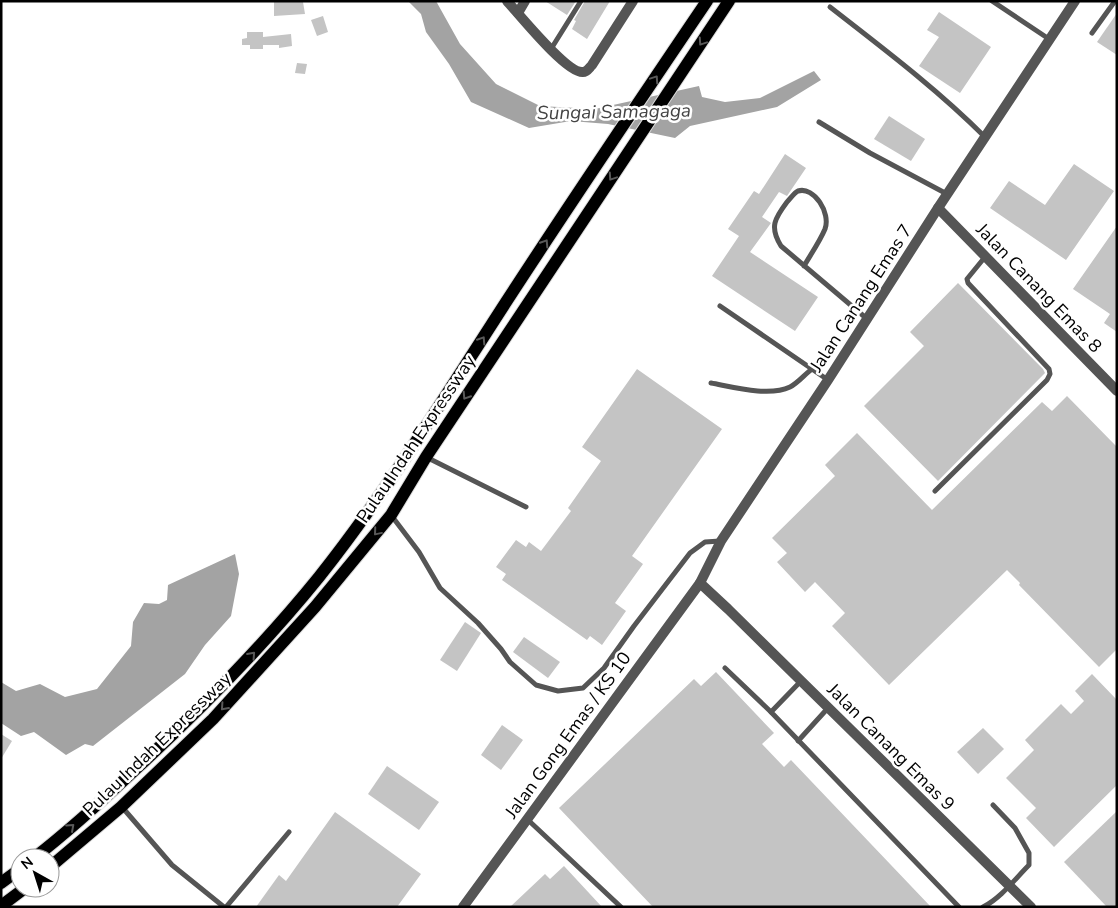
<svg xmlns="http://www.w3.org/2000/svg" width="1118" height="908" font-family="'Nunito Sans',sans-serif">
	<rect width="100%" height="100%" fill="#fff"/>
	<!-- water -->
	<g fill="#a3a3a3">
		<polygon points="408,1 436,1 460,44 496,84 540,106 595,109 699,86 702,97 725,102 760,98 814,71 821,80 777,107 690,126 675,138 608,124 571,121 529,128 471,102 449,64 426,32 421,14"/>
		<polygon points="235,554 239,574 231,616 205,645 185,674 93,746 85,744 66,755 34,732 21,736 1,723 1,682 16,691 40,684 65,697 97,689 131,646 133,622 144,603 159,604 167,600 168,585"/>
	</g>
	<!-- building -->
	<g fill="#c4c4c4">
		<polygon points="545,1 576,1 567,15"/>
		<polygon points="585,1 610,1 587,39 572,29 576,21 574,20"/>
		<polygon points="274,2 303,2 305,14 274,16"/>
		<polygon points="939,12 991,47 960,93 919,66 939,37 927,30"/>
		<polygon points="1117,13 1117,55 1097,42"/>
		<polygon points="323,16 328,32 317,36 311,20"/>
		<polygon points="247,32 263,32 263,37 291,34 292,46 279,48 279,45 263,45 263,49 250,49 250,45 242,45 242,39 247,38"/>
		<polygon points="297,63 307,64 305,74 295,73"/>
		<polygon points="889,116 925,139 911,161 874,139"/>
		<polygon points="785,154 806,168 787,196 779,192 762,217 771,223 750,252 818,297 795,331 712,276 739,236 728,229 754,191 759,194"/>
		<polygon points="1074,164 1114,191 1066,260 990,208 1009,181 1045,205"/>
		<polygon points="1117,226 1117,332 1104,323 1110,314 1073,289"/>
		<polygon points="958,283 1043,369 1045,373 938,481 864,406 924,346 910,332"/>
		<polygon points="637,369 722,429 632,556 643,564 615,603 626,611 602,645 590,636 587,640 502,580 506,574 496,567 516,540 526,547 529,542 541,551 571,511 568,508 601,461 582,447"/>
		<polygon points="1067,396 1117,447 1117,649 1099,667 1019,585 1020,583 1007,570 889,685 832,626 845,613 815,582 805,592 777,562 787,553 772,538 835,476 825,465 857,433 932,510 1042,402 1052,411"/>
		<polygon points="465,622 481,633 457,671 440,660"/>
		<polygon points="524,637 560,662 548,678 513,652"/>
		<polygon points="716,672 774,733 762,744 784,767 791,760 931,907 653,907 559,808 694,679 701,686"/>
		<polygon points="1092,674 1117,700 1117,785 1054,847 1026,818 1036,808 1006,778 1034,750 1025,740 1061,704 1071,714 1084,701 1075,691"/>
		<polygon points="502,725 523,740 501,770 481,755"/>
		<polygon points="983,728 1004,749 978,774 957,752"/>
		<polygon points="1,734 12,741 1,759"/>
		<polygon points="387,766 439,802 419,830 368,794"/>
		<polygon points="1117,811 1117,907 1107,907 1064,862"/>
		<polygon points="335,812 421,874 397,907 256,907 279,875 286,881"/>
		<polygon points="564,866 602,907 510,907 545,874 550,879"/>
	</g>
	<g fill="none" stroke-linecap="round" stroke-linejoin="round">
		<!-- primary casing -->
		<g stroke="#dbdbdb" stroke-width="14">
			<g id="primary">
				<path d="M34,858C70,830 104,799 137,768C202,708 264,645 319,577C389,489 447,393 508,299C573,199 640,100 707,1"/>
				<polyline points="50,867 121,807 213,719 315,607 391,515 426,457 729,1"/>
				<polyline points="1,883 20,869"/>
				<polyline points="1,906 25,888"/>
			</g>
		</g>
		<!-- lane -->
		<g stroke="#555" stroke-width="5">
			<polyline points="992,1 1049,39"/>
			<path d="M830,7C884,49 937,89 985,137"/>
			<polyline points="1092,33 1115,1"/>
			<polyline points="551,49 581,1"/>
			<polyline points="819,122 870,153 947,194"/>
			<path d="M804,266C811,254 820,241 825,229C831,213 814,186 798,191C794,193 791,198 787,202C775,218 769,227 781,246L866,318"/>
			<polyline points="720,306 828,380"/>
			<path d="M711,383C733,387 769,397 790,387C798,383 805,374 812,369"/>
			<polyline points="426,457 526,507"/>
			<polyline points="935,491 1047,380 1050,374 1049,369 968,283 967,279 985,257"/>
			<polyline points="391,515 419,552 440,588 478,623 501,649 510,662 536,685 558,691 583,688 604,668 634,626 690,553 705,542 720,541"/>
			<polyline points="725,668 771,712"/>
			<polyline points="801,681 771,712 959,907"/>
			<polyline points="798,741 828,708"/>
			<polyline points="122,807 172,865 224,907"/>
			<polyline points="527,819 621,907"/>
			<polyline points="226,907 289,832"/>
			<path d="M983,907C1001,898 1015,879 1029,865V853L1015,828L993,805"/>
		</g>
		<!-- street -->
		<g stroke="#555" stroke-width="10">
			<path d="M507,1C519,14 567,74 583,72C587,72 589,68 592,65L633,1"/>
			<polyline points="518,13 525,1"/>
			<polyline points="938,208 1117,391"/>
			<polyline points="463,907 700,583"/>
			<polyline points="1031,907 728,609 700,583 721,541 828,380 938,208 1075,1"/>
		</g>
		<!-- primary -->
		<use href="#primary" stroke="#000" stroke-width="12"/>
	</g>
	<!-- one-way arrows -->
	<defs><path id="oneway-chevron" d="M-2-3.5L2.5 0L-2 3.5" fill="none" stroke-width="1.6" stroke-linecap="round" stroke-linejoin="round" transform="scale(1.25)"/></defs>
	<g stroke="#595959">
		<use href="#oneway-chevron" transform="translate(702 42) rotate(124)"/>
		<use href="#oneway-chevron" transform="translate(655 79) rotate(-56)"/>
		<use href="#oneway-chevron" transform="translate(612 177) rotate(124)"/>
		<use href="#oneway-chevron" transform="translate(545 243) rotate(-57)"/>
		<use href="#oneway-chevron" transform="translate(482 340) rotate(-57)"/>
		<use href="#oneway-chevron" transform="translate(466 396) rotate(123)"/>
		<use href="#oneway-chevron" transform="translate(377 532) rotate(130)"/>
		<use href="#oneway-chevron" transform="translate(252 655) rotate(-48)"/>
		<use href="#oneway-chevron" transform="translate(224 707) rotate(132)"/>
		<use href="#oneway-chevron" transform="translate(71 827) rotate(-42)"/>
	</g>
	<g text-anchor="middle" stroke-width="5" stroke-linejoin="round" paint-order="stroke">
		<!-- street labels -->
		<g font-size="18" fill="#000" stroke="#fff">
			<text transform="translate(1039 288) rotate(46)" y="6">Jalan Canang Emas 8</text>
			<text transform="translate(861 298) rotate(-57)" y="6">Jalan Canang Emas 7</text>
			<text transform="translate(416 439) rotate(-56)" y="6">Pulau Indah Expressway</text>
			<text transform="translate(568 735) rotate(-54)" y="6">Jalan Gong Emas / KS 10</text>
			<text transform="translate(157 744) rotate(-44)" y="6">Pulau Indah Expressway</text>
			<text transform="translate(891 747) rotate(45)" y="6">Jalan Canang Emas 9</text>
		</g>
		<!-- water labels -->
		<g font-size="19" font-style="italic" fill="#444" stroke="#fff">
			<text transform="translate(614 111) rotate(-1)" y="7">Sungai Samagaga</text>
		</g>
	</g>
	<!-- border -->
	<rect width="1118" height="908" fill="none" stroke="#000000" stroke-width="5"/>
	<!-- north arrow -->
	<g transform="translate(35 873) rotate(321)"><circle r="24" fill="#ffffff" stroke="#999999"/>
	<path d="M0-4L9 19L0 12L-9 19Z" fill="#000000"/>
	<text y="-8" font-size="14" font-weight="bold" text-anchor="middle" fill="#000000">N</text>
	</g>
</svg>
